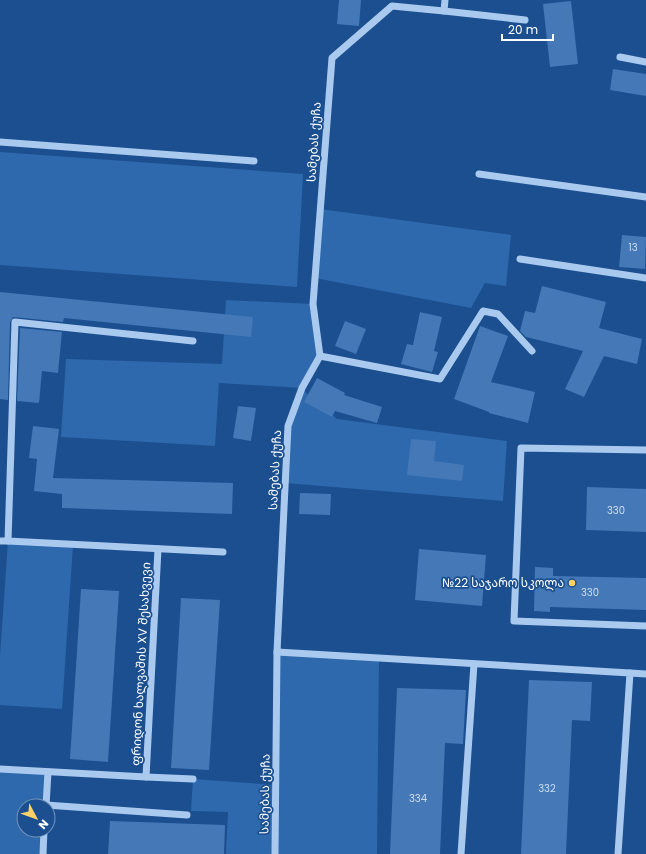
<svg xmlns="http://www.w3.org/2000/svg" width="646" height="854" font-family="Poppins,'Noto Sans Georgian',sans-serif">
	<rect width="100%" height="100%" fill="#1b4f8f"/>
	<!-- green -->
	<g fill="#2e69ad">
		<polygon points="0,152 303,174 297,287 0,265"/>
		<polygon points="320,209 511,235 506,286 485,283 471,308 315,278"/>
		<polygon points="226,300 313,304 320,356 302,389 337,419 507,441 503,501 285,483 288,426 302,388 219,383 215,446 61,437 66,359 222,364"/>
		<polygon points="8,541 73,545 62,709 0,705 0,656"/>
		<polygon points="277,652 379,658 377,854 226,854 228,812 191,811 193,779 276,785"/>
		<polygon points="0,769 48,772 46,806 24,806 24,830 44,830 43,854 0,854"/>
	</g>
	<!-- building -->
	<g fill="#4478b7">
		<polygon points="339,0 361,0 359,26 337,24"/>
		<polygon points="571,1 578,64 550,67 543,4"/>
		<polygon points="613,69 646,74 646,96 610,90"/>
		<polygon points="622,235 646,237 645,269 619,267"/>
		<polygon points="542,286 606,302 599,328 642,339 637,364 604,356 584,397 565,389 583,351 526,337 520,331 525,311 535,313"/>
		<polygon points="0,292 253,317 251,337 64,318 63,322 13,317 10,322 8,400 0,399"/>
		<polygon points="420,312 442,317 434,351 438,352 432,372 401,364 407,344 413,345"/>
		<polygon points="345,321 366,329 356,354 335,346"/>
		<polygon points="480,326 508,336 491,382 535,392 528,423 489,413 489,412 454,399"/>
		<polygon points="20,328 62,332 58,373 42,371 39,403 17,401"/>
		<polygon points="317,378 345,393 344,395 382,407 377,423 335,411 332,417 304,402"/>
		<polygon points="238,406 256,408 251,441 233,438"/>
		<polygon points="33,426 59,429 53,478 233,483 232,514 62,508 62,494 34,491 37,459 29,458"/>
		<polygon points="411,439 436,441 434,461 464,465 462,481 407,475"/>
		<polygon points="587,487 646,489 646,532 586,530"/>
		<polygon points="300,493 331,494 330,515 299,514"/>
		<polygon points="419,549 486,555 482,606 415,600"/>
		<polygon points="535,567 553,568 553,576 646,578 646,610 550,607 550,612 534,611"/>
		<polygon points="81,589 119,591 108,762 70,759"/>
		<polygon points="181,598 220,600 209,770 171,768"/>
		<polygon points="529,680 592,682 590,721 572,720 566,854 521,854"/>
		<polygon points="397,688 466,690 463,744 445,743 440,854 390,854"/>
		<polygon points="110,821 225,825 224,854 108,854"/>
	</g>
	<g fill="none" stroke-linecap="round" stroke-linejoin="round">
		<!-- minor -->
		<g stroke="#a9c9ee" stroke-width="7">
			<polyline points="445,0 444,11 525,20"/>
			<polyline points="620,57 646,62"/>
			<polyline points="0,142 254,161"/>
			<polyline points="479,174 646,197"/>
			<polyline points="520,259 646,278"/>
			<polyline points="193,341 15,322 8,541 223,552"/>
			<polyline points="320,356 440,379 483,311 498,314 532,351"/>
			<polyline points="646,450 521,448 514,621 646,626"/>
			<polyline points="0,541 8,541"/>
			<polyline points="277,652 630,673 618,854"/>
			<polyline points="630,673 646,674"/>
			<polyline points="0,769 146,777 158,549"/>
			<polyline points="146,777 193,779"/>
			<polyline points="46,805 187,815"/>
			<polyline points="46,806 48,772"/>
			<polyline points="43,854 44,830"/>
			<polyline points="275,854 277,652 288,426 302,388 320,356 313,304 332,58 392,6 444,11"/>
			<polyline points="461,854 474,664"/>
		</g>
	</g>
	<!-- markers -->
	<circle fill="#ffd166" stroke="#1b4f8f" stroke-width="1.5" cx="572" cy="583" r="4"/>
	<g text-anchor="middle" stroke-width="3.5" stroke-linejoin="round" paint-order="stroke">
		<!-- number labels -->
		<g font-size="10" fill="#d0dded">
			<text x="633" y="251">13</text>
			<text x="616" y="514">330</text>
			<text x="590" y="596">330</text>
			<text x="547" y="792">332</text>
			<text x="418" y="802">334</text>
		</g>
		<!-- street labels -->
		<g font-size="12" fill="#fff" stroke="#1b4f8f">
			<text transform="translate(314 142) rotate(-86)" y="4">სამებას ქუჩა</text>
			<text transform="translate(275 470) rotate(-87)" y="4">სამებას ქუჩა</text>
			<text transform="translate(141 664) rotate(-87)" y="4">ფრიდონ ხალვაშის XV შესახვევი</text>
			<text transform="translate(265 794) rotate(-89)" y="4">სამებას ქუჩა</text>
		</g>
		<!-- poi labels -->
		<g font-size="12" fill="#fff" stroke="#1b4f8f" text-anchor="end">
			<text x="564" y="587">№22 საჯარო სკოლა</text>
		</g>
	</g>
	<!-- north arrow -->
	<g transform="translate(36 818) rotate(131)"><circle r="19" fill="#1b4f8f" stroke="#7695bc"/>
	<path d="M0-3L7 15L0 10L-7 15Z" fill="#ffd166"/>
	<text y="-6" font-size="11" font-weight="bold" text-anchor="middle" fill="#ffffff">N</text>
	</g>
	<!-- scale -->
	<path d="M502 34v6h51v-6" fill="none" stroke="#ffffff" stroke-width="2"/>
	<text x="508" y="34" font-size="12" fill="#ffffff" stroke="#1b4f8f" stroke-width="3" paint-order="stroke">20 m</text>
</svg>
